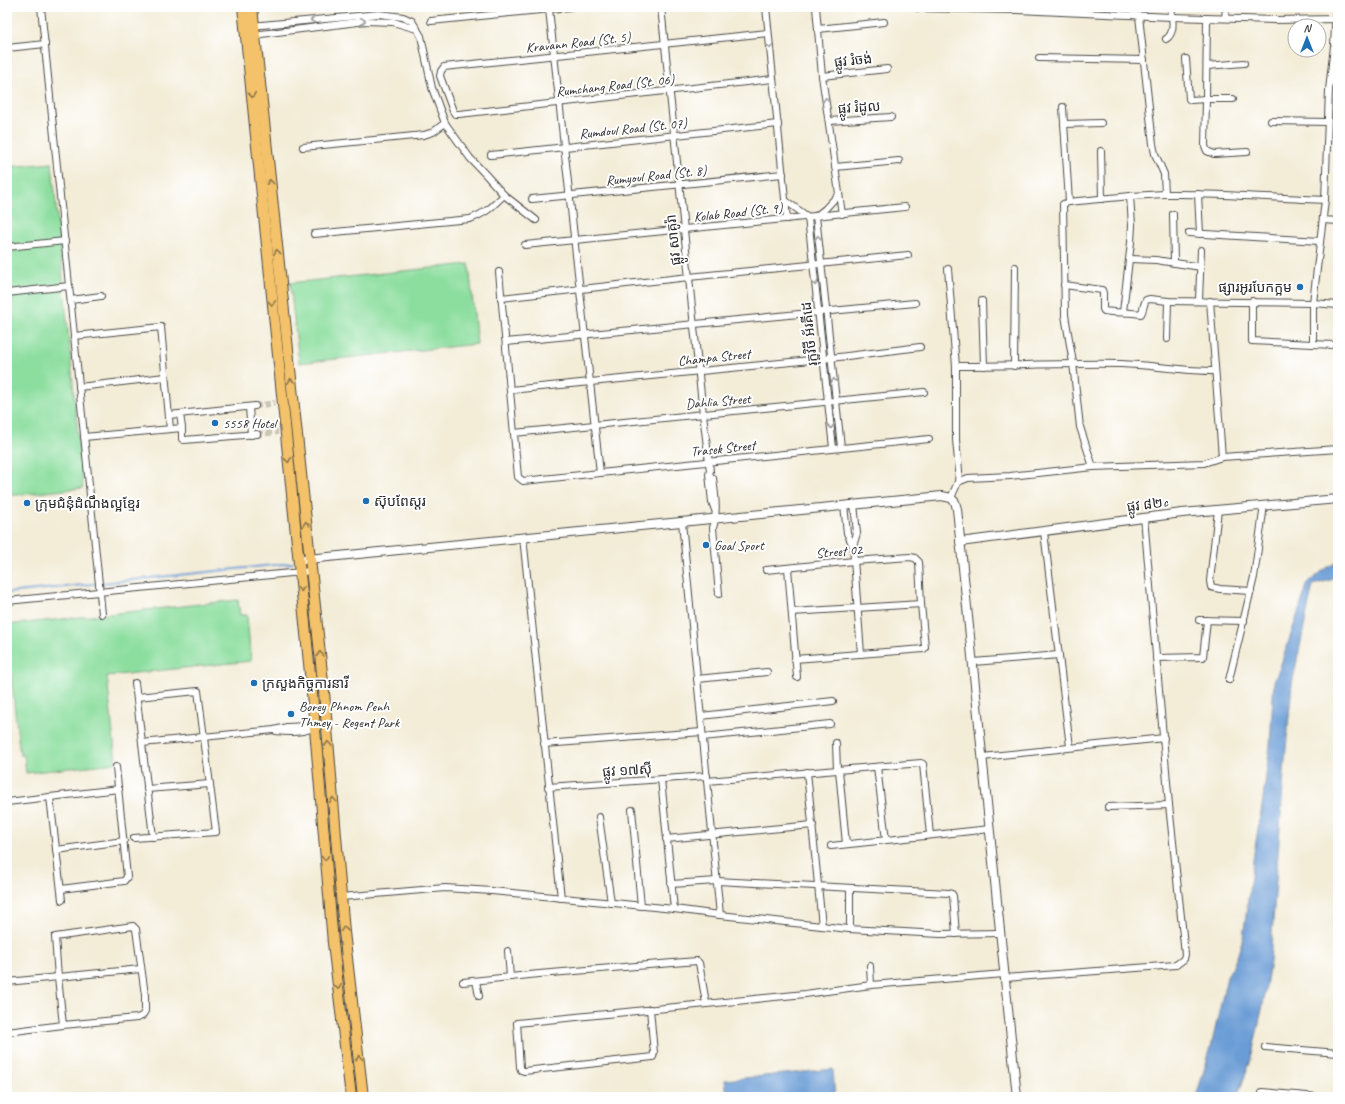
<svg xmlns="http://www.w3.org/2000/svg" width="1345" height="1104" font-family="Caveat,'Noto Sans Khmer',sans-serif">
	<rect width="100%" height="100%" fill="#fff"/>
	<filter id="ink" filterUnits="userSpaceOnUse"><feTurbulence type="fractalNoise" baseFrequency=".025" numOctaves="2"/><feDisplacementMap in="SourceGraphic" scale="8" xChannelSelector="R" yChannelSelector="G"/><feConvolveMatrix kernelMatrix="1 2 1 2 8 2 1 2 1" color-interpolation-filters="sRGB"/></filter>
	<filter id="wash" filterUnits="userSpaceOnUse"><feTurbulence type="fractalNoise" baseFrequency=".012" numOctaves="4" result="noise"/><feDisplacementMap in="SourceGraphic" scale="16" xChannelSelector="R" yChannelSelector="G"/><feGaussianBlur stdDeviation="0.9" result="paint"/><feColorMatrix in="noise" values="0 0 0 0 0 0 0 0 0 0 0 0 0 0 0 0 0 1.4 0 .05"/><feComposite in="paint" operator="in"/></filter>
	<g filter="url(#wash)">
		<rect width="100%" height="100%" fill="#f3ecd7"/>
		<!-- green -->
		<g fill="#8cde9f" stroke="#5c8465">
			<polygon points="52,163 83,488 7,496 7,167"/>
			<polygon points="469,264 477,344 299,363 290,283"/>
			<polygon points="238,600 240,615 247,615 251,661 107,676 116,763 26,773 24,755 20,755 7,642 7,625"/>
		</g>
		<!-- water -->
		<g fill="#6b9cd5" stroke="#4b6480">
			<polygon points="1337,562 1338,562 1338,570 1337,571 1331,580 1313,585 1292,684 1285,760 1270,962 1263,1005 1250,1063 1237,1097 1196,1097 1211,1047 1227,977 1237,957 1243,938 1254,853 1262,807 1270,744 1274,681 1279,670 1308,583 1326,568"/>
			<polygon points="833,1069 835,1097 727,1097 725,1080"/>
		</g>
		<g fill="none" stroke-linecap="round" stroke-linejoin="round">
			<!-- stream -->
			<polyline stroke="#6b9cd5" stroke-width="2" points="7,593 293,563"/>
		</g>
	</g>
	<g filter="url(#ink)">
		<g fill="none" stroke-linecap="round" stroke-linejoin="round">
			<!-- minor-tunnel -->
			<g stroke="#cbc5b5" stroke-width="6" stroke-dasharray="6 3" stroke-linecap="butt">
				<polyline points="255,406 275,403"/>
				<polyline points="257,434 278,432"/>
			</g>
			<!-- minor casing -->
			<g stroke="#494845" stroke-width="8">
				<g id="minor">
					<polyline points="41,7 102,614"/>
					<polyline points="661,7 703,414 710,471 709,474 712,502 715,510"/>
					<polyline points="766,7 787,219"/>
					<polyline points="816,7 822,76 842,214"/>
					<polyline points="918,8 1017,10 1172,17 1275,20 1338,19"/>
					<polyline points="549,9 600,473"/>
					<polyline points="1139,16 1153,144 1155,154 1164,174 1165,194"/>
					<polyline points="1207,18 1206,99 1233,99"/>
					<polyline points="1225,18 1226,7"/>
					<polyline points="431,21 570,7"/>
					<polyline points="251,26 379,14 403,17 412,21 421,36 432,88 445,123 470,158 486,175 504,195 536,220"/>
					<polyline points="818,29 884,22"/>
					<polyline points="768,33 444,67 441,71 440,76 453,111 455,114 459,114 773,79"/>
					<polyline points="253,35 366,21 393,22 417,29"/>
					<path d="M1166,39C1176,33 1172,17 1171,7"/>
					<polyline points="7,48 45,44"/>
					<polyline points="1039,58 1144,60"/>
					<polyline points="1186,59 1189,99 1191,100 1206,99 1205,146 1207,151 1214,154 1247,152"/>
					<polyline points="1207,66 1244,63"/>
					<polyline points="822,76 887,69"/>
					<polyline points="1063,107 1069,202"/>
					<polyline points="829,121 891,117"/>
					<polyline points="1271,121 1327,122"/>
					<polyline points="1064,124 1101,123"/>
					<polyline points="303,147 424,135 433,132 445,123"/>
					<polyline points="1101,151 1102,199"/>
					<polyline points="491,155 778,124"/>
					<polyline points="835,167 899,161"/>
					<polyline points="839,194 825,209 816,216 841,447"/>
					<polyline points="1198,194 1200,234"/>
					<polyline points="532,199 783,174"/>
					<polyline points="786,201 808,217 833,448"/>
					<polyline points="1173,214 1174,263"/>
					<polyline points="1323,220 1338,221"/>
					<polyline points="1189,233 1320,241"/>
					<path d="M314,234L470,219C486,213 492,207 504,195"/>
					<polyline points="525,245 905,207"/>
					<polyline points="7,247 65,241"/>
					<polyline points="1130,259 1156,260 1201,267"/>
					<polyline points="948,269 956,366 956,440 959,471 958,482 951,498"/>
					<polyline points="499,272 518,477 523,481 929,439"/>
					<path d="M1064,285L1102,290L1103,293V309L1104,311C1116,313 1129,312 1141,314C1144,309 1143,305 1146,300L1150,299L1168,301L1313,303L1338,305"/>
					<polyline points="7,293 69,286"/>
					<polyline points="501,298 689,277 908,255"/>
					<polyline points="71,300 101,296"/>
					<polyline points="1199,300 1201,250"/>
					<polyline points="982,301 984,366"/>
					<polyline points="1210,301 1222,457"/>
					<polyline points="1252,301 1252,341 1334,345"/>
					<polyline points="1123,312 1131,242 1132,225 1130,196"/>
					<polyline points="74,336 161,327 170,429"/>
					<polyline points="1167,339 1168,301"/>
					<polyline points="506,342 915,303"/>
					<polyline points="1313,344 1313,303 1325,200 1329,90 1334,46 1336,7"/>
					<path d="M956,366C1011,366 1066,363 1121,364C1152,365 1184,371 1215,371"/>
					<polyline points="1014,366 1015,267"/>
					<polyline points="79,387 165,377"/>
					<polyline points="510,390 831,358 920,347"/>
					<polyline points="249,407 251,435"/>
					<polyline points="180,414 182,428"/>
					<polyline points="169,415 255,406"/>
					<polyline points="514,433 924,392"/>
					<polyline points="84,437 182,428 182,439 184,440 257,434"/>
					<path d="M1093,467L1080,427L1073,363L1065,315L1063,204L1069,202C1101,199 1134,195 1166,194C1219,193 1272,198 1325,200"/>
					<path d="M713,478C715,494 718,512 713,528L719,594"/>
					<polyline points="958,482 968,478 1010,476 1093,467 1204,463 1222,457 1338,449"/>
					<polyline points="854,504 857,533 853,546 861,654"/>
					<polyline points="844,505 847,533 853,546"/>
					<polyline points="1218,510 1210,581 1211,587 1220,589 1251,591"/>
					<polyline points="682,522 720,915"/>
					<polyline points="1044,532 1070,747"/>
					<polyline points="523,537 561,898"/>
					<polyline points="788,568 797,677"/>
					<polyline points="766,570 854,561 910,557 915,558 919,562 921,604 925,647 924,649 795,659"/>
					<polyline points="7,601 311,571"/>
					<polyline points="792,612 921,604"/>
					<polyline points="1199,620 1244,621"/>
					<polyline points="1156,658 1203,657 1207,620"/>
					<polyline points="973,662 1059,655"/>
					<polyline points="697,679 767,672"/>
					<polyline points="1229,680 1254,577 1264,505"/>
					<polyline points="135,683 153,837"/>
					<polyline points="701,716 833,701"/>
					<path d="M276,731C290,733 303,733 315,727"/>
					<polyline points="703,737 830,724"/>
					<polyline points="142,743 274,730 287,727 327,725"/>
					<polyline points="836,743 837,770"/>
					<polyline points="544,744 702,732"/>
					<polyline points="982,757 1164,738"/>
					<polyline points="877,767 886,840"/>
					<polyline points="839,770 846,844"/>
					<polyline points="807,772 822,926"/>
					<polyline points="661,779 674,909"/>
					<polyline points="707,781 921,763 923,764 930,835"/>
					<polyline points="548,787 707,776"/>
					<polyline points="147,789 210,784"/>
					<polyline points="50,797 62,900"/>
					<polyline points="7,802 119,789"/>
					<polyline points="1108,807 1169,805"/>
					<polyline points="632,810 641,906"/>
					<polyline points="599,817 611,903"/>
					<polyline points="134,838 216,832 198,691 137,697"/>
					<polyline points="666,839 813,825"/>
					<polyline points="831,846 990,829"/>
					<polyline points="56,850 124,841"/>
					<polyline points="671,884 717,881 949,893 952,894 953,896 956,934"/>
					<polyline points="850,888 850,929"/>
					<polyline points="61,889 124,881 127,877 116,767"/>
					<polyline points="341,897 445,888 492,891 674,909 720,915 849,929 940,934 1000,933"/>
					<polyline points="508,951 510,977"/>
					<polyline points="870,966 871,985"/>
					<polyline points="1005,978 1176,965 1184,959 1185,954 1169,805 1144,517"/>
					<polyline points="476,981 479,996"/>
					<polyline points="7,982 141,969"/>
					<polyline points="463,982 539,974 697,961 699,963 706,1003"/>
					<polyline points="650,1009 654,1053 653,1057 524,1071 521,1070 520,1067 517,1023 805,994 871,985 1004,974"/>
					<polyline points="7,1032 63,1025 137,1018 142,1016 145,1011 145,995 136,929 133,926 55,937 58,977 63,1025"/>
					<polyline points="1265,1047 1338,1053"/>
					<polyline points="1262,1092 1318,1097"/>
				</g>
			</g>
			<!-- tertiary casing -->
			<g stroke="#494845" stroke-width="10">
				<g id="tertiary">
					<polyline points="960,542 1182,513 1338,499"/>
					<polyline points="298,560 942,496 951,498 955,502 957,509 1017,1097"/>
				</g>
			</g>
			<!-- primary casing -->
			<g stroke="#494845" stroke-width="12">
				<g id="primary">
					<polyline points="243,7 312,693 333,943 351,1097"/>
					<polyline points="252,7 324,692 344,932 363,1097"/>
				</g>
			</g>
			<!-- minor -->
			<use href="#minor" stroke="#fff" stroke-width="6"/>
			<!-- tertiary -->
			<use href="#tertiary" stroke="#fff" stroke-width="8"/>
			<!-- primary -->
			<use href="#primary" stroke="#f3c26a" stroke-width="10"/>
		</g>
		<!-- one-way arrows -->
		<defs><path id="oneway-chevron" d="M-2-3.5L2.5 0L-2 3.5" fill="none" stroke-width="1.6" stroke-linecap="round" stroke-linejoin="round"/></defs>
		<g stroke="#a0a0a0">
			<use href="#oneway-chevron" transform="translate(313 20) rotate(174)"/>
			<use href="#oneway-chevron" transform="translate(363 21) rotate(-5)"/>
			<use href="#oneway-chevron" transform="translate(770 46) rotate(84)"/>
			<use href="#oneway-chevron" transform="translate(826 100) rotate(-98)"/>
			<use href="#oneway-chevron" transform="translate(818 238) rotate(-96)"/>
			<use href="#oneway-chevron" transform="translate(815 283) rotate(84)"/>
			<use href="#oneway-chevron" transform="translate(834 381) rotate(-96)"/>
			<use href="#oneway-chevron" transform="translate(831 426) rotate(84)"/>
		</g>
		<g stroke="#8f764a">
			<use href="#oneway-chevron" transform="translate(252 95) rotate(84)"/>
			<use href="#oneway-chevron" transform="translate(270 182) rotate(-96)"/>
			<use href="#oneway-chevron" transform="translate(277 252) rotate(-96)"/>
			<use href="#oneway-chevron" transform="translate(272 303) rotate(84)"/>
			<use href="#oneway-chevron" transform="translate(291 381) rotate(-96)"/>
			<use href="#oneway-chevron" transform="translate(288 460) rotate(84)"/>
			<use href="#oneway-chevron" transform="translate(306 524) rotate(-96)"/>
			<use href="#oneway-chevron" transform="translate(301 589) rotate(84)"/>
			<use href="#oneway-chevron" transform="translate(320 654) rotate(-96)"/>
			<use href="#oneway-chevron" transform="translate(328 744) rotate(-94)"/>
			<use href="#oneway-chevron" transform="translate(333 800) rotate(-95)"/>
			<use href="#oneway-chevron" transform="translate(325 858) rotate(86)"/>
			<use href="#oneway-chevron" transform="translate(344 929) rotate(-96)"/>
			<use href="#oneway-chevron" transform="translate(338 987) rotate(83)"/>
			<use href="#oneway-chevron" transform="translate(359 1058) rotate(-97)"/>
		</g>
	</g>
	<!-- markers -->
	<g fill="#1f6fb2" stroke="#fff" stroke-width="1.5">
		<circle cx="1300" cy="287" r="4"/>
		<circle cx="215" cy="423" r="4"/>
		<circle cx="366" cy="501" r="4"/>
		<circle cx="27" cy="503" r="4"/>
		<circle cx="706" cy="545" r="4"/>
		<circle cx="254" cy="683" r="4"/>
		<circle cx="291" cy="714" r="4"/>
	</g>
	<g text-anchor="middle" stroke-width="4" stroke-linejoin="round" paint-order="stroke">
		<!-- street labels -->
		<g font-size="14" fill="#2b2b2b" stroke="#fff">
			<text transform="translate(578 42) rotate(-6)" y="5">Kravann Road (St. 5)</text>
			<text transform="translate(853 60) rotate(-6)" y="5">ផ្លូវ រំចង់</text>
			<text transform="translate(615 85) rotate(-6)" y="5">Rumchang Road (St. 06)</text>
			<text transform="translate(859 107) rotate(-4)" y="5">ផ្លូវ រំដូល</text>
			<text transform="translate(633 128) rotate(-6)" y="5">Rumdoul Road (St. 07)</text>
			<text transform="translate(656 175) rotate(-6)" y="5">Rumyoul Road (St. 8)</text>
			<text transform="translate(738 212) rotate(-6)" y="5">Kolab Road (St. 9)</text>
			<text transform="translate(673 240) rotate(-96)" y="5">ផ្លូវ សាគូរ៉ា</text>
			<text transform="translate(809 334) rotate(-96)" y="5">រុក្ខវិថី អ័រគីដេ</text>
			<text transform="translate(714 357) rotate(-6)" y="5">Champa Street</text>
			<text transform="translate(718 401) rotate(-5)" y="5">Dahlia Street</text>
			<text transform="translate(723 448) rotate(-6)" y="5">Trasek Street</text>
			<text transform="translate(1147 504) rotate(-7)" y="5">ផ្លូវ ៨២c</text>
			<text transform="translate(839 551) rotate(-5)" y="5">Street 02</text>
			<text transform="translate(627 770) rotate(-4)" y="5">ផ្លូវ ១៧ស៊ី</text>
		</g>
		<!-- poi labels -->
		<g font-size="14" fill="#2b2b2b" stroke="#fff" text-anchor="start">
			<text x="1292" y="292" text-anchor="end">ផ្សារអូរបែកក្អម</text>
			<text x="223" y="428">5558 Hotel</text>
			<text x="374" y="506">ស៊ុបពែស្តរ</text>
			<text x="35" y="508">ក្រុមជំនុំដំណឹងល្អខ្មែរ</text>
			<text x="714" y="550">Goal Sport</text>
			<text x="262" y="688">ក្រសួងកិច្ចការនារី</text>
			<text x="299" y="711">Borey Phnom Penh<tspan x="299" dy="16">Thmey - Regent Park</tspan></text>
		</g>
	</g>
	<!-- margin -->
	<rect width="1345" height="1104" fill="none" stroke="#fff" stroke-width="24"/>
	<!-- north arrow -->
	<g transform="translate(1307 38)"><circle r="19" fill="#ffffff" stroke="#aaaaaa"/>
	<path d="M0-3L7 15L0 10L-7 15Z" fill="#1f6fb2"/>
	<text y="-6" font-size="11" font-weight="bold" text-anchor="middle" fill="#2b2b2b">N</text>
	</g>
</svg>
